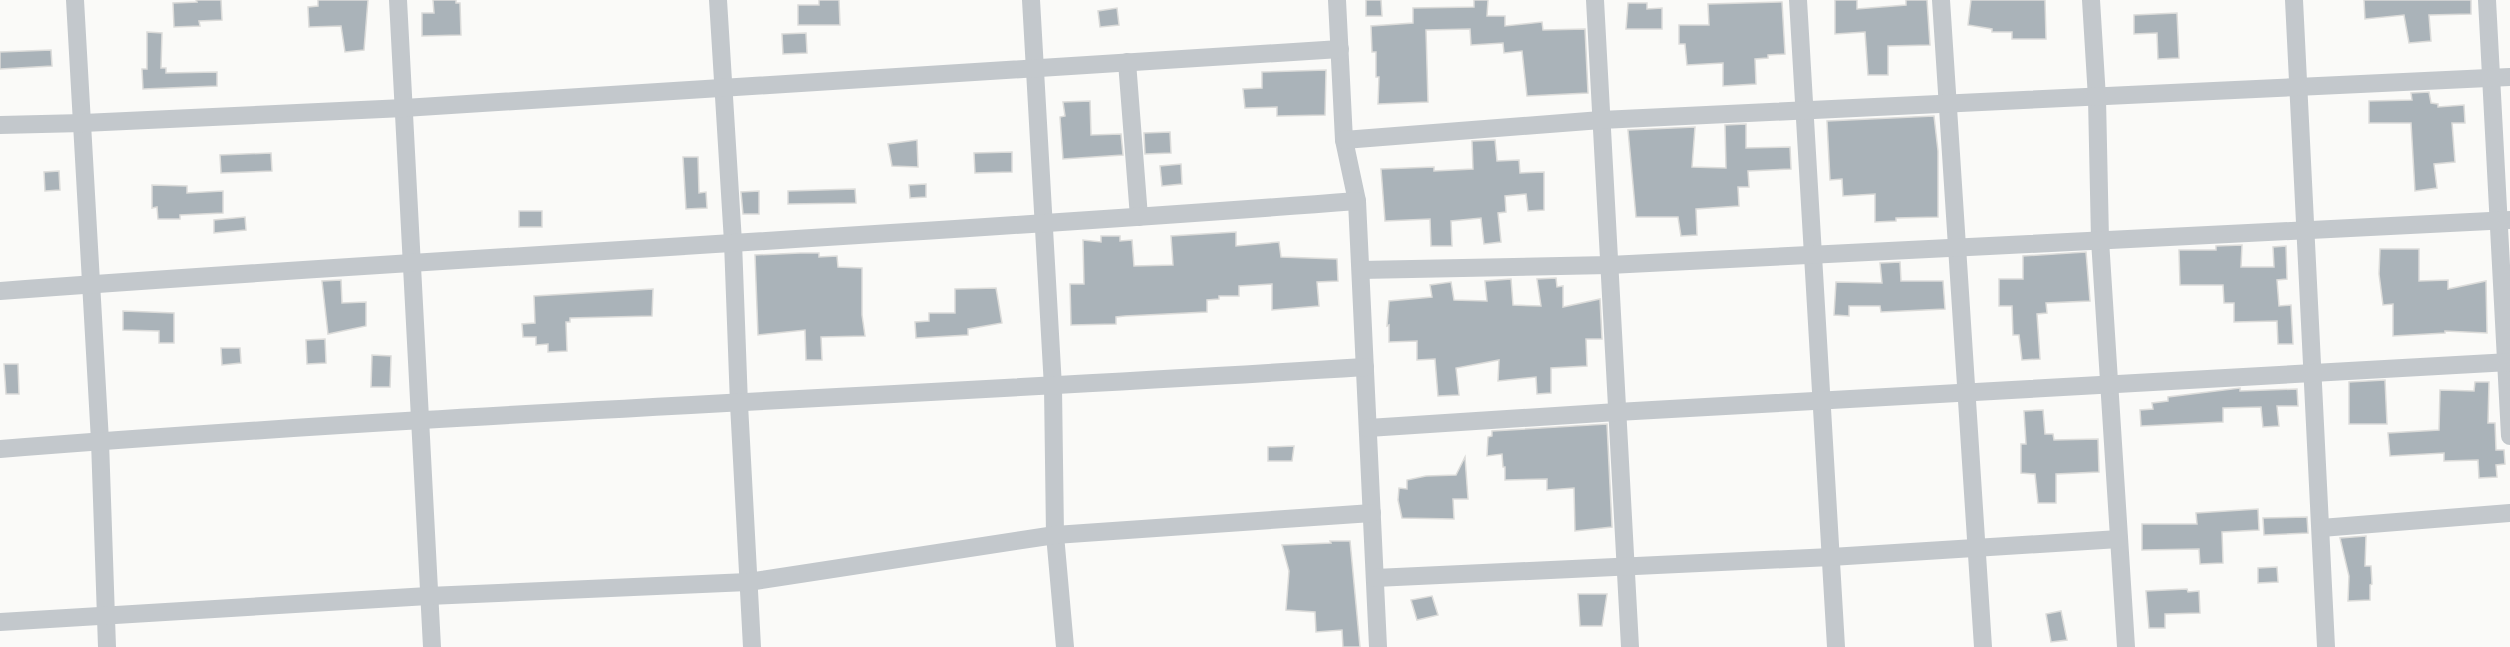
<svg xmlns="http://www.w3.org/2000/svg" width="2510" height="647" font-family="Helvetica,sans-serif">
	<rect width="100%" height="100%" fill="#fafaf8"/>
	<!-- building -->
	<g fill="#aab3b9" stroke="#dcdcda" stroke-width="1.5">
		<polygon points="196,0 221,0 222,20 199,21 200,26 174,27 173,3 197,2"/>
		<polygon points="318,0 368,0 364,50 345,52 341,26 309,27 308,7 318,6"/>
		<polygon points="433,0 456,0 456,3 460,3 461,35 422,36 422,13 434,13"/>
		<polygon points="819,0 839,0 840,25 798,25 798,5 819,5"/>
		<polygon points="1366,0 1381,0 1382,16 1366,16"/>
		<polygon points="1474,0 1488,0 1487,16 1505,16 1505,26 1542,22 1543,30 1585,29 1588,93 1527,96 1522,51 1504,53 1503,43 1471,45 1470,29 1426,30 1428,102 1378,104 1379,77 1376,77 1376,52 1372,52 1371,26 1413,23 1413,8 1474,7"/>
		<polygon points="1835,0 1857,0 1857,9 1906,5 1906,0 1927,0 1930,45 1888,46 1888,75 1868,75 1865,32 1835,34"/>
		<polygon points="1971,0 2045,0 2046,39 2012,39 2012,32 1992,32 1992,29 1968,25"/>
		<polygon points="2364,0 2471,0 2471,14 2429,15 2431,41 2409,43 2404,15 2365,19"/>
		<polygon points="1782,2 1785,54 1768,55 1768,58 1755,59 1756,84 1723,86 1723,63 1687,65 1685,44 1679,44 1679,25 1709,25 1708,4"/>
		<polygon points="1628,3 1647,3 1647,9 1662,8 1662,29 1626,29"/>
		<polygon points="1117,8 1119,25 1100,27 1098,11"/>
		<polygon points="2177,13 2179,58 2158,59 2157,33 2134,34 2134,15"/>
		<polygon points="147,32 162,33 161,68 166,68 166,73 217,72 217,86 143,89 142,69 147,69"/>
		<polygon points="806,33 807,53 783,54 782,34"/>
		<polygon points="51,50 52,66 0,69 0,52"/>
		<polygon points="1326,70 1325,115 1277,116 1277,107 1245,108 1243,89 1262,88 1262,72"/>
		<polygon points="2429,92 2431,103 2438,104 2438,107 2464,105 2465,123 2452,123 2455,162 2434,164 2437,188 2415,191 2411,123 2369,123 2369,101 2412,100 2411,93"/>
		<polygon points="1090,101 1091,135 1121,134 1123,155 1063,159 1060,117 1065,116 1063,102"/>
		<polygon points="1934,116 1938,151 1938,217 1896,218 1896,221 1875,222 1875,194 1843,196 1842,179 1830,180 1827,121"/>
		<polygon points="1746,124 1746,148 1790,147 1791,169 1748,171 1749,187 1738,187 1739,206 1696,209 1697,235 1681,236 1678,217 1636,217 1628,130 1695,127 1692,167 1726,168 1725,125"/>
		<polygon points="1170,132 1171,153 1145,154 1144,133"/>
		<polygon points="917,140 918,167 892,166 888,144"/>
		<polygon points="1495,140 1497,161 1519,160 1520,173 1544,172 1544,210 1528,211 1526,194 1505,196 1506,212 1498,213 1501,242 1484,244 1481,218 1451,221 1452,246 1431,246 1430,219 1385,221 1381,169 1434,167 1434,171 1473,169 1472,141"/>
		<polygon points="1012,152 1012,172 975,173 974,153"/>
		<polygon points="271,153 272,171 221,173 220,155"/>
		<polygon points="683,157 698,157 699,193 706,192 707,208 686,209"/>
		<polygon points="1181,164 1182,184 1162,186 1160,166"/>
		<polygon points="59,171 60,190 45,191 44,172"/>
		<polygon points="926,184 926,197 910,198 909,185"/>
		<polygon points="152,185 187,186 187,193 223,191 223,213 180,215 180,219 158,219 157,207 152,208"/>
		<polygon points="855,189 856,203 788,204 788,191"/>
		<polygon points="759,191 759,214 743,214 741,192"/>
		<rect x="519" y="211" width="23" height="16"/>
		<polygon points="245,217 246,230 214,233 214,220"/>
		<polygon points="1236,232 1236,246 1279,242 1281,257 1337,259 1338,281 1317,282 1319,306 1272,310 1272,284 1239,286 1239,296 1219,296 1219,299 1207,300 1207,312 1125,316 1116,317 1116,324 1071,325 1070,284 1084,284 1083,240 1101,242 1101,236 1120,236 1120,241 1132,240 1134,266 1173,265 1171,236"/>
		<polygon points="2242,245 2241,267 2274,267 2273,247 2286,246 2287,279 2277,280 2279,306 2291,305 2293,344 2278,344 2277,321 2234,322 2234,303 2224,303 2223,285 2180,285 2179,250 2216,250 2216,246"/>
		<polygon points="2380,249 2419,249 2419,281 2448,280 2448,289 2486,281 2487,333 2445,331 2445,333 2393,336 2393,304 2383,305 2379,274"/>
		<polygon points="2086,252 2090,301 2046,303 2047,313 2037,314 2040,359 2022,360 2019,335 2013,335 2012,306 1999,306 1999,279 2023,279 2023,256"/>
		<polygon points="800,253 819,253 819,257 837,256 838,267 862,268 862,315 865,336 821,337 822,360 806,360 805,330 758,335 755,255"/>
		<polygon points="1900,262 1901,281 1943,281 1945,309 1881,312 1880,306 1849,306 1849,316 1834,315 1836,282 1882,283 1880,263"/>
		<polygon points="1556,278 1557,287 1563,286 1563,307 1600,299 1602,339 1586,339 1587,366 1551,368 1551,393 1537,394 1536,377 1498,381 1499,360 1456,368 1459,395 1438,396 1435,359 1417,360 1417,341 1389,342 1389,325 1387,326 1389,301 1432,297 1430,285 1451,282 1454,300 1487,301 1485,281 1511,279 1513,305 1541,306 1537,279"/>
		<polygon points="341,280 342,303 366,302 366,326 328,334 322,281"/>
		<polygon points="996,288 1002,323 968,329 968,335 916,338 915,322 929,321 929,313 955,313 955,289"/>
		<polygon points="653,289 652,316 570,318 570,322 566,322 567,351 548,352 548,344 536,345 536,337 523,337 522,324 535,323 534,296"/>
		<polygon points="123,311 174,313 174,343 159,343 159,331 123,330"/>
		<polygon points="325,339 326,363 307,364 306,340"/>
		<polygon points="221,348 240,348 241,363 222,365"/>
		<polygon points="372,355 391,356 390,387 371,387"/>
		<polygon points="4,364 18,364 19,394 6,394"/>
		<polygon points="2385,380 2387,424 2349,424 2349,382"/>
		<polygon points="2475,382 2489,382 2488,423 2495,423 2496,450 2504,450 2505,464 2496,465 2497,477 2479,478 2478,460 2444,461 2444,453 2390,456 2388,433 2439,430 2440,390 2474,391"/>
		<polygon points="2240,388 2240,391 2297,389 2298,406 2277,406 2279,426 2263,427 2261,407 2223,408 2223,422 2141,426 2140,410 2153,409 2152,403 2168,401 2168,397"/>
		<polygon points="2043,410 2045,434 2053,434 2054,440 2098,439 2099,472 2056,474 2056,503 2038,503 2035,474 2021,473 2021,444 2026,444 2024,411"/>
		<polygon points="1607,424 1612,527 1575,531 1574,488 1547,490 1547,479 1505,480 1505,467 1503,467 1502,454 1487,456 1488,437 1492,436 1492,431"/>
		<polygon points="1294,446 1292,461 1268,461 1268,447"/>
		<polygon points="1465,457 1468,499 1453,499 1454,519 1402,518 1398,500 1399,488 1407,489 1407,480 1426,476 1456,475"/>
		<polygon points="2258,509 2259,530 2222,532 2223,563 2200,564 2199,549 2142,550 2142,524 2197,524 2196,513"/>
		<polygon points="2307,517 2308,533 2264,535 2263,518"/>
		<polygon points="2366,536 2365,566 2371,566 2372,584 2370,585 2370,600 2348,601 2349,576 2340,538"/>
		<polygon points="1330,541 1350,541 1360,647 1343,647 1342,630 1316,632 1315,612 1286,610 1289,571 1282,545 1331,543"/>
		<polygon points="2277,567 2278,582 2258,583 2258,568"/>
		<polygon points="2187,589 2188,592 2199,591 2200,613 2165,614 2165,628 2149,628 2146,591"/>
		<polygon points="1578,594 1607,594 1602,626 1580,626"/>
		<polygon points="1432,596 1438,615 1417,620 1411,600"/>
		<polygon points="2061,611 2067,640 2051,642 2046,614"/>
	</g>
	<g fill="none" stroke-linecap="round" stroke-linejoin="round">
		<!-- street -->
		<g stroke="#c3c8cc" stroke-width="18">
			<polyline points="75,0 100,441 107,647"/>
			<polyline points="398,0 432,647"/>
			<polyline points="718,0 733,242 739,404 752,647"/>
			<polyline points="1031,0 1053,387 1055,535 1065,647"/>
			<polyline points="1337,0 1344,140 1357,201 1378,647"/>
			<polyline points="1595,0 1630,647"/>
			<polyline points="1798,0 1836,647"/>
			<polyline points="1941,0 1983,647"/>
			<polyline points="2091,0 2097,98 2100,240 2126,647"/>
			<polyline points="2294,0 2326,647"/>
			<polyline points="2487,0 2510,436"/>
			<polyline points="1127,62 1139,217"/>
			<polyline points="0,125 83,123 404,108 1340,49"/>
			<polyline points="1344,140 1601,120 2510,77"/>
			<polyline points="1361,270 1609,265 2510,220"/>
			<path d="M0,291C452,257 905,236 1357,201"/>
			<polyline points="1368,428 1617,412 2510,362"/>
			<path d="M0,449C454,413 910,396 1365,367"/>
			<polyline points="2321,528 2510,513"/>
			<polyline points="1375,578 1831,557 2119,539"/>
			<polyline points="0,622 428,596 748,582 1055,535 1372,513"/>
		</g>
	</g>
</svg>
